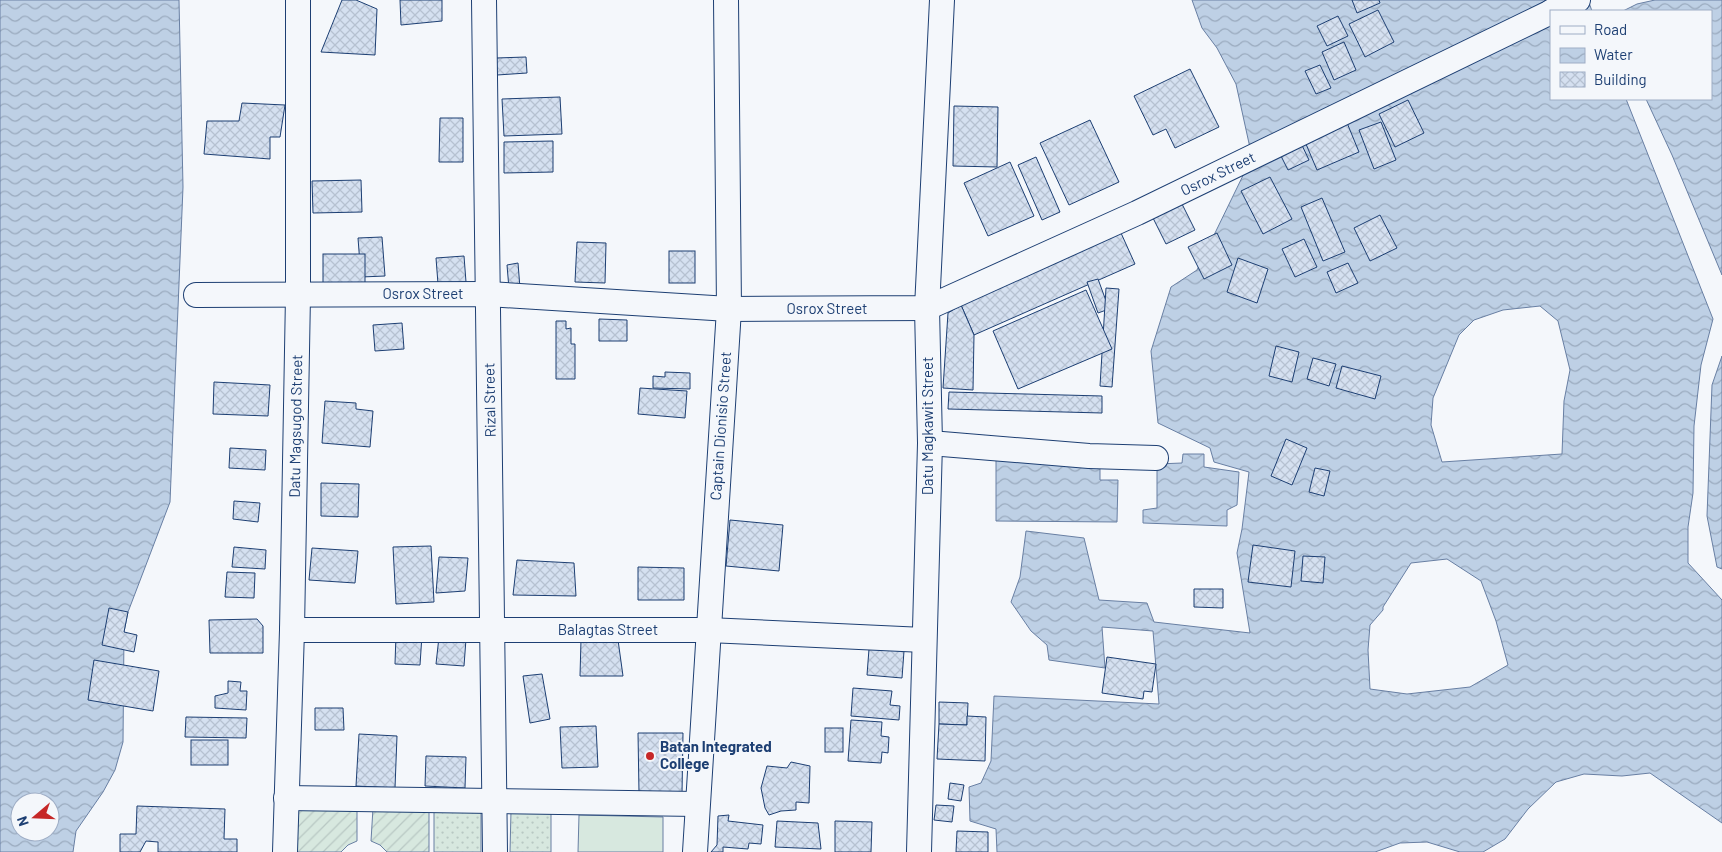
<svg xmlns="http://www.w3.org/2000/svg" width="1722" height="852" font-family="Barlow,sans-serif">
	<defs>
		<pattern id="grass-dots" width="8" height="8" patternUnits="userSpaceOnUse" patternTransform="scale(1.25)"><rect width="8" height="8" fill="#d7e8df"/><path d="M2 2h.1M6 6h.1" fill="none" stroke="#b8c8c3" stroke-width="1.8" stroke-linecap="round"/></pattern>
		<pattern id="garden-furrows" width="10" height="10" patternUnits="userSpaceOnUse" patternTransform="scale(1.25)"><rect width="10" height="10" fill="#d7e8df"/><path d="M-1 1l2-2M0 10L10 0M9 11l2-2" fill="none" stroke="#b8c8c3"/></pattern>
		<pattern id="water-waves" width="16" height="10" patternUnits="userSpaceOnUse" patternTransform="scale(1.25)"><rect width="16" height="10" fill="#bed0e5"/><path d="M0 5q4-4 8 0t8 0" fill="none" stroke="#9aaabe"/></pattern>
		<pattern id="building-cross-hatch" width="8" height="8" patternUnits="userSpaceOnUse" patternTransform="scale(1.25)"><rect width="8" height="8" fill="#d5e0f0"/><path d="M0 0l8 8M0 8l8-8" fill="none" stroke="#b6c1d1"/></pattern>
	</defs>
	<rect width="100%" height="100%" fill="#f4f7fb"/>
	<!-- grass -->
	<g fill="url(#grass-dots)" stroke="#687fa3">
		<polygon points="434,809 481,810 481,852 434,852"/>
		<polygon points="511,811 551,812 551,852 510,852"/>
	</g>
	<!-- garden -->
	<g fill="url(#garden-furrows)" stroke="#687fa3">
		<polygon points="373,808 429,810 429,852 387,852 380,845 371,841"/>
		<polygon points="297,809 357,809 357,841 348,845 341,852 297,852"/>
	</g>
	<!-- pitch -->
	<polygon fill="#d7e8df" stroke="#687fa3" points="579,815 663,817 663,852 578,852"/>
	<!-- water -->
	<g fill="url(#water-waves)" stroke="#687fa3" fill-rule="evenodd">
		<path d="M0,0H179L183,187L170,502L128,612L124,632L123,742L115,770L103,792L76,831L73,852H0ZM20,802H50V832H20Z"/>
		<path d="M1192,0H1588L1592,11H1551V99H1626L1713,319L1701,365L1694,426L1693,493L1688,527V563L1722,600V823L1650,773L1622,776L1584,774L1556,782L1528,809L1505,839L1483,852H1460L1427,842L1400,843L1375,852H997L996,829L970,821L969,787L981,783L991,761L994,696L1159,704L1153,631L1102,627L1105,668L1049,660L1047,645L1031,631L1011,602L1020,577L1026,531L1084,538L1099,600L1147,603L1154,622L1250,633L1237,553L1242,529L1249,472L1214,462L1210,448L1158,423L1151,351L1171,287L1197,270L1252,157L1236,84L1217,48L1202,28ZM1540,306L1558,321L1570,370L1564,401L1562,454L1442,462L1431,425L1433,398L1459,335L1474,320L1503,310ZM1447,559L1481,581L1496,621L1508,665L1470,687L1407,694L1370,689L1368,650L1370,625L1383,610V607L1411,563Z"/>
		<polygon points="1655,0 1722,0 1722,275 1672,155 1646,99 1711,99 1711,11 1623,11 1637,4"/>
		<polygon points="1722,356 1722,569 1717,567 1707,516 1712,385"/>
		<polygon points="1183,454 1204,454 1204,467 1239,472 1237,505 1227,510 1227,526 1143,523 1143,510 1157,508 1157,464 1182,463"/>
		<polygon points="996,459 1100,460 1100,480 1118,480 1117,522 996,521"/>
	</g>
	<!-- building -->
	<g fill="url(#building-cross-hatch)" stroke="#1d3f73">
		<polygon points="342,0 356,0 377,9 375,55 321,52"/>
		<polygon points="400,0 442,0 442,21 401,25"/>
		<polygon points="1352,0 1379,0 1380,3 1357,13"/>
		<polygon points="1378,10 1394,42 1365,57 1349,24"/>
		<polygon points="1338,16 1348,36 1327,46 1317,26"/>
		<polygon points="1344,42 1356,70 1334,80 1322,52"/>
		<polygon points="526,57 527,73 497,75 496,58"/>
		<polygon points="1320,65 1331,88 1316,94 1305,71"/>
		<polygon points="1190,69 1219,127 1175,148 1166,129 1153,135 1134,96"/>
		<polygon points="560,97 562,134 504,136 502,99"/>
		<polygon points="1408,100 1424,133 1395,147 1379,114"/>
		<polygon points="242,103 285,105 280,137 270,137 270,159 204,154 207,121 239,121"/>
		<polygon points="954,106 998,107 997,167 953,166"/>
		<polygon points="440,118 463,118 463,162 439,162"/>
		<polygon points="1345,118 1359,152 1317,170 1303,137"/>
		<polygon points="1090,120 1119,182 1069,205 1040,143"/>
		<polygon points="1381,122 1396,160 1374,169 1359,130"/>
		<polygon points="1299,139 1309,160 1288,170 1278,150"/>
		<polygon points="553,141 553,172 504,173 504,142"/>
		<polygon points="1036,157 1060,212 1042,220 1018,165"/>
		<polygon points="1010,162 1034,216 988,236 964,183"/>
		<polygon points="1270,177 1292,219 1263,234 1241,191"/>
		<polygon points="361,180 362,212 313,213 312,181"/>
		<polygon points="1179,198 1195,230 1166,244 1150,212"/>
		<polygon points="1322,198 1345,252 1323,261 1301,207"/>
		<polygon points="1380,215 1397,248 1370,261 1354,228"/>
		<polygon points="1121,233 1135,264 974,335 961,305"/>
		<polygon points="1217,233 1232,265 1204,279 1188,247"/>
		<polygon points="382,237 385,276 361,277 358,238"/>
		<polygon points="1304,239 1317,267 1295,277 1282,249"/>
		<polygon points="577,242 606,243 605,283 575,282"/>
		<rect x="669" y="251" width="26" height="32"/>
		<rect x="323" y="254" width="42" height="29"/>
		<polygon points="464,256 466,282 438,284 436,258"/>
		<polygon points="1238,258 1268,269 1257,303 1227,292"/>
		<polygon points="518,263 520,288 509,289 507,265"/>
		<polygon points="1348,263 1358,283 1336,293 1327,272"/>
		<polygon points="1098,279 1109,309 1098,313 1087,282"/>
		<polygon points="1106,288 1119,289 1112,387 1100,386"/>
		<polygon points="1086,290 1112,349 1018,389 993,331"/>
		<polygon points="961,305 974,335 973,390 943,388 948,313"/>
		<polygon points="599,319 627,320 627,341 599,341"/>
		<polygon points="556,321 566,321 566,329 571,328 571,344 575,344 575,379 556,379"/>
		<polygon points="402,323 404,349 375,351 373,325"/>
		<polygon points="1276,346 1299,352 1292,382 1269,376"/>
		<polygon points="1313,358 1336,364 1329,386 1307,379"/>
		<polygon points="1342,366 1381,376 1375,399 1336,388"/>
		<polygon points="665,372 690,373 690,389 653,388 653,376 665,377"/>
		<polygon points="214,382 270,385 268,416 213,414"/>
		<polygon points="640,388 687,391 685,418 638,414"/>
		<polygon points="949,392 1102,396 1102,413 948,409"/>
		<polygon points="325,401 356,403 356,409 373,411 370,447 322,443"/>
		<polygon points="1286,439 1307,448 1292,485 1271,476"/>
		<polygon points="230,448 266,450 265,470 229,468"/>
		<polygon points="1315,468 1330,471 1324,496 1309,492"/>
		<polygon points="321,483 359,484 358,517 321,516"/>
		<polygon points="234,501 260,503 258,522 233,519"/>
		<polygon points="730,520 783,525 779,571 726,566"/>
		<polygon points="1253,545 1295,551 1291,587 1248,582"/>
		<polygon points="431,546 434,602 396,604 393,547"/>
		<polygon points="234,547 266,550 265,569 232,567"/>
		<polygon points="312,548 358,551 355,583 309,580"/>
		<polygon points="1303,556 1325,557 1323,583 1301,581"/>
		<polygon points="439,557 468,558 465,591 436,593"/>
		<polygon points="517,560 574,563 576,596 513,595"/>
		<polygon points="638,567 684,568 684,600 638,600"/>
		<polygon points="227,572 255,573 254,598 225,597"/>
		<polygon points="1194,589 1223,589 1223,608 1194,607"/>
		<polygon points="109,608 128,612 124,632 137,635 134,652 102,645"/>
		<polygon points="257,619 263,626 263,653 210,653 209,620"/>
		<polygon points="396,634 422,635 420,665 395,664"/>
		<polygon points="439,637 466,639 464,666 436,664"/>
		<polygon points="581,640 618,640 623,676 580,676"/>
		<polygon points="869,649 904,651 902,678 867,675"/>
		<polygon points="1107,657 1156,664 1152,692 1144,691 1143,699 1102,693"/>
		<polygon points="94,660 159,671 153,711 88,700"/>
		<polygon points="542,674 550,719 530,723 523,676"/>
		<polygon points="228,681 241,682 240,691 247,691 246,710 215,708 215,696 228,693"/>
		<polygon points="853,688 892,691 890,705 900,706 899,720 851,716"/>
		<polygon points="939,702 968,703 967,725 939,724"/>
		<polygon points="315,708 343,708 344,730 315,730"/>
		<polygon points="967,716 986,717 985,761 937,759 939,724 967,725"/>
		<polygon points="186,717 247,718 246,738 185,737"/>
		<polygon points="851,720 882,722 881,736 889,737 888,753 882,752 881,763 848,761"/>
		<polygon points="596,726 598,767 562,768 560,727"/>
		<rect x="825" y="728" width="18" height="24"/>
		<polygon points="638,733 683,733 682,794 639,793"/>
		<polygon points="359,734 397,736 395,788 356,786"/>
		<rect x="191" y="740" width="37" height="25"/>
		<polygon points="426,756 466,757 465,788 425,786"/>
		<polygon points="791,762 810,766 809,803 796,802 796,810 781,811 769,815 765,808 761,788 767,766 787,768"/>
		<polygon points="950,783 964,785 961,801 948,799"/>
		<polygon points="936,805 954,806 952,822 934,820"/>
		<polygon points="137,806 225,809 224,839 237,839 237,852 158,852 158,842 146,841 140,852 120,852 120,834 136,834"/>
		<polygon points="729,815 728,821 763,825 761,844 749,843 748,849 723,847 723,852 711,852 717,845 718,816"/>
		<polygon points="777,821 818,823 821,849 775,847"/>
		<polygon points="835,821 872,822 871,852 835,852"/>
		<polygon points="957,831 988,832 988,852 956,852"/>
	</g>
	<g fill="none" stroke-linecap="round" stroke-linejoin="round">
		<!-- minor casing -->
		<g stroke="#1d3f73" stroke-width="26">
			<g id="minor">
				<polyline points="484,0 495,852"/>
				<polyline points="1552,11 1578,0"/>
				<polyline points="196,295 488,294 729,309 927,308 1137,213 1551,12"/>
				<polyline points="930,443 1089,456 1156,458"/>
				<polyline points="292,630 708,630 924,640"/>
				<polyline points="286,798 697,804"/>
				<polyline points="285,852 292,630 298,295 298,0"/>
				<polyline points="695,852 729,309 726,0"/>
				<polyline points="919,852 930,443 927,308 942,0"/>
			</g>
		</g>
		<!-- minor -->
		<use href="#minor" stroke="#f4f7fb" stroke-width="24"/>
	</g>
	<!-- markers -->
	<circle fill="#c62828" stroke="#f4f7fb" stroke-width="2" cx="650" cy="756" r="5"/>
	<g text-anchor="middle" stroke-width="4" stroke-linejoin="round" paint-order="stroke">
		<!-- street labels -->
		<g font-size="15" fill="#1d3f73" stroke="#f4f7fb">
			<text transform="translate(1218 174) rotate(-26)" y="5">Osrox Street</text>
			<text x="423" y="299">Osrox Street</text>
			<text x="827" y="314">Osrox Street</text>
			<text transform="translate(490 400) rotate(-91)" y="5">Rizal Street</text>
			<text transform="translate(296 426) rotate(-89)" y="5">Datu Magsugod Street</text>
			<text transform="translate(721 426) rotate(-86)" y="5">Captain Dionisio Street</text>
			<text transform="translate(928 426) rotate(-90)" y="5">Datu Magkawit Street</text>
			<text x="608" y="635">Balagtas Street</text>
		</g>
		<!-- poi labels -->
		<g font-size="15" font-weight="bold" fill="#1d3f73" stroke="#f4f7fb" text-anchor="start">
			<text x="660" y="752">Batan Integrated<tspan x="660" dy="17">College</tspan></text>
		</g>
	</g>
	<!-- legend -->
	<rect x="1550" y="10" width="162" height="90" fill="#f4f7fb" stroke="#9eadc5"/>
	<rect x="1560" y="26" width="25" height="8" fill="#f4f7fb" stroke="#9eadc5"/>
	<text x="1594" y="35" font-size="15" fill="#1d3f73">Road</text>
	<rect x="1560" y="48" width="25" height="15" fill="url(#water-waves)" stroke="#9eadc5"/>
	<text x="1594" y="60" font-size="15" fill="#1d3f73">Water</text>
	<rect x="1560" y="72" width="25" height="15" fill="url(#building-cross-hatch)" stroke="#9eadc5"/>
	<text x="1594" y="85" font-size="15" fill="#1d3f73">Building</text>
	<!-- north arrow -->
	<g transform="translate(35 817) rotate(251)"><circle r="24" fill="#f4f7fb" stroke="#9eadc5"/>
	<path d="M0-4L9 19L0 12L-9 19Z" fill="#c62828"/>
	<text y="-8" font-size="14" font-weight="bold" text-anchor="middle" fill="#1d3f73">N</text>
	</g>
</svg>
